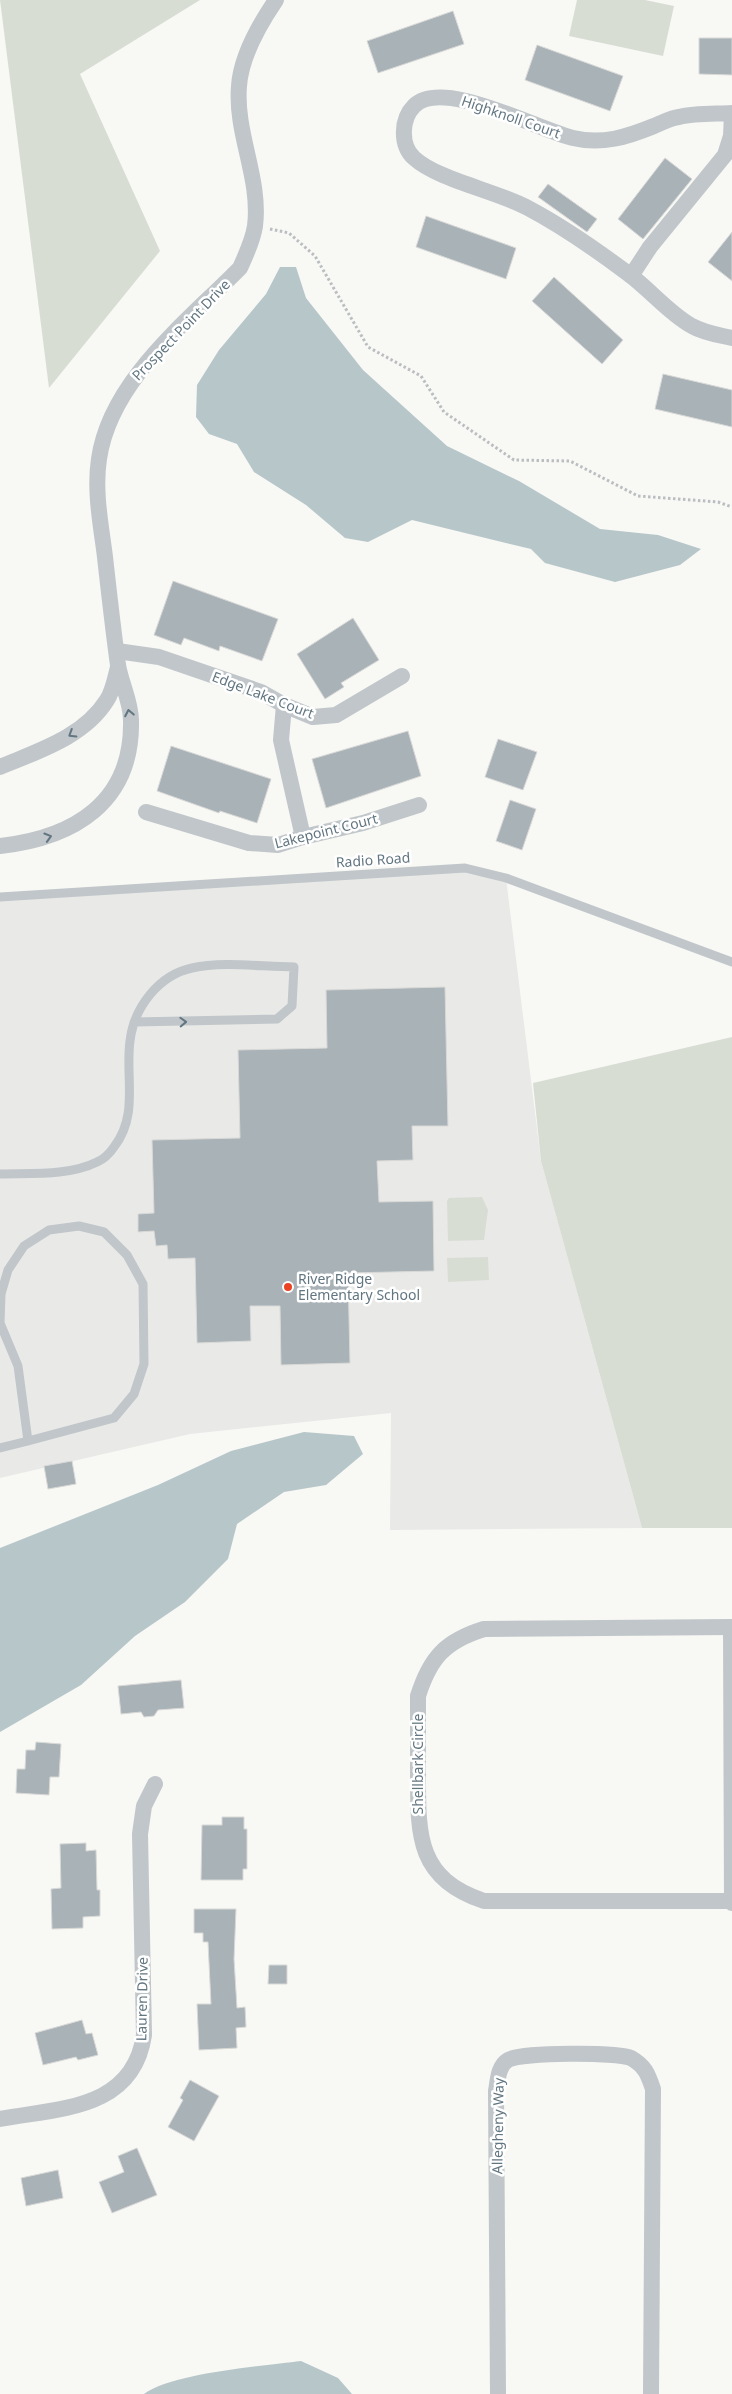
<svg xmlns="http://www.w3.org/2000/svg" width="732" height="2394" font-family="'Noto Sans',sans-serif">
	<rect width="100%" height="100%" fill="#f8f8f5"/>
	<!-- built -->
	<polygon fill="#e9e9e8" points="465,868 506,878 541,1161 642,1528 390,1530 391,1413 190,1434 0,1478 0,897"/>
	<!-- green -->
	<g fill="#d8ddd4">
		<polygon points="0,0 200,0 80,74 160,251 49,388"/>
		<polygon points="577,0 645,0 674,6 663,56 569,36"/>
		<polygon points="732,1037 732,1528 642,1528 541,1161 533,1083"/>
		<polygon points="482,1197 488,1210 484,1240 448,1241 447,1201 449,1198"/>
		<polygon points="488,1257 489,1280 448,1282 447,1258"/>
	</g>
	<!-- water -->
	<g fill="#b7c6c9">
		<polygon points="280,267 296,267 306,298 363,370 447,446 519,481 600,529 658,535 701,549 680,565 615,582 545,563 531,549 412,520 368,542 345,538 306,505 254,472 237,444 209,434 196,417 197,385 219,350 266,294"/>
		<polygon points="304,1432 354,1436 363,1454 326,1485 284,1492 237,1524 228,1559 185,1602 135,1636 81,1685 0,1732 0,1548 158,1485 231,1451"/>
		<path d="M301,2361L338,2378L352,2394H144C173,2373 263,2366 301,2361Z"/>
	</g>
	<!-- building -->
	<g fill="#a8b2b7" stroke="#d9d9d7">
		<polygon points="453,11 464,44 378,73 367,41"/>
		<polygon points="699,38 732,38 732,75 699,74"/>
		<polygon points="537,45 623,76 610,111 525,80"/>
		<polygon points="665,158 692,179 643,239 618,219"/>
		<polygon points="548,184 597,219 587,232 538,197"/>
		<polygon points="426,216 516,248 506,279 416,247"/>
		<polygon points="732,232 732,281 708,262"/>
		<polygon points="554,277 623,340 602,364 532,301"/>
		<polygon points="663,374 732,390 732,427 655,409"/>
		<polygon points="173,581 278,619 262,661 220,646 219,651 184,638 181,645 154,635"/>
		<polygon points="353,618 379,660 341,683 344,687 325,699 297,654"/>
		<polygon points="408,731 421,776 326,808 312,759"/>
		<polygon points="498,739 537,752 523,790 485,777"/>
		<polygon points="171,746 271,779 257,823 220,811 219,813 157,791"/>
		<polygon points="510,800 536,809 522,850 496,841"/>
		<polygon points="445,987 448,1126 412,1126 413,1160 377,1161 379,1202 433,1201 434,1271 348,1273 350,1363 281,1365 280,1306 250,1306 251,1341 197,1343 195,1258 168,1259 167,1245 156,1246 154,1231 138,1232 138,1214 154,1213 152,1140 240,1138 238,1050 327,1048 326,990"/>
		<polygon points="72,1461 76,1484 48,1489 44,1466"/>
		<polygon points="181,1680 184,1708 158,1710 154,1716 144,1717 141,1712 121,1714 118,1686"/>
		<polygon points="36,1742 61,1744 59,1777 50,1777 49,1795 16,1793 17,1769 25,1769 26,1750 35,1750"/>
		<polygon points="222,1817 244,1817 244,1829 247,1829 247,1869 243,1869 243,1880 201,1880 202,1825 222,1825"/>
		<polygon points="86,1843 86,1851 96,1850 97,1890 100,1890 100,1916 83,1917 83,1928 52,1929 51,1889 61,1888 60,1844"/>
		<polygon points="194,1909 236,1909 234,1959 237,2008 245,2007 246,2027 236,2028 237,2048 199,2050 197,2004 211,2004 208,1942 203,1942 203,1933 194,1933"/>
		<polygon points="269,1965 287,1965 287,1984 268,1984"/>
		<polygon points="82,2020 86,2034 92,2033 98,2055 78,2060 76,2057 43,2065 35,2033"/>
		<polygon points="190,2080 219,2096 194,2141 168,2127 183,2100 180,2098"/>
		<polygon points="137,2148 157,2195 112,2213 99,2182 124,2172 118,2156"/>
		<polygon points="58,2170 63,2198 26,2206 21,2178"/>
	</g>
	<g fill="none" stroke-linecap="round" stroke-linejoin="round">
		<!-- path -->
		<polyline stroke="#babec0" stroke-width="3" stroke-dasharray="2.5 2.5" stroke-linecap="butt" points="270,229 289,233 315,256 368,347 421,376 444,412 514,460 570,461 638,496 718,502 732,507"/>
		<!-- service -->
		<g stroke="#c0c6c9" stroke-width="9">
			<polyline points="0,897 465,868 506,878 732,962"/>
			<path d="M0,1174C31,1173 69,1176 97,1162C104,1159 110,1153 114,1147C139,1115 125,1077 130,1041C134,1007 159,975 192,968C223,961 263,967 294,967L292,1006L277,1019L134,1022"/>
			<polyline points="0,1448 28,1441 114,1418 134,1394 144,1364 143,1284 127,1255 104,1232 79,1226 49,1230 24,1246 8,1270 1,1294 0,1323 18,1366 28,1441"/>
		</g>
		<!-- minor -->
		<g stroke="#c0c6c9" stroke-width="16">
			<path d="M631,276L650,247L725,155L731,136L732,113C715,114 695,113 679,117C670,118 662,123 654,126C627,137 602,145 573,138C538,130 442,77 414,106C401,119 400,145 414,158C438,180 497,191 528,208C564,227 598,251 630,275C650,290 671,315 692,326C704,333 719,335 732,338"/>
			<polyline points="117,651 159,657 261,692 284,705 313,717 336,715 402,676"/>
			<polyline points="284,705 281,740 303,837"/>
			<path d="M0,767C38,751 84,737 107,700C113,691 115,678 118,667"/>
			<polyline points="146,812 249,843 278,845 303,837 363,823 419,805"/>
			<path d="M0,846C73,838 133,803 131,720C131,702 121,683 118,665C113,629 109,593 105,557C101,525 94,491 99,459C110,381 187,322 240,268C246,255 253,240 255,226C261,178 235,134 239,86C241,56 259,25 276,0"/>
			<polyline points="731,1627 732,1903"/>
			<path d="M732,1627L484,1629C445,1641 430,1658 418,1696C418,1723 418,1750 418,1777C418,1837 418,1879 484,1901H732"/>
			<path d="M0,2119C59,2108 133,2110 144,2035L140,1834L144,1806L155,1784"/>
			<path d="M498,2394L496,2091C498,2080 498,2066 508,2060C521,2052 618,2052 631,2058C645,2066 648,2074 653,2089L651,2394"/>
		</g>
	</g>
	<!-- one-way arrows -->
	<defs><path id="oneway-chevron" d="M-2-3.5L2.5 0L-2 3.5" fill="none" stroke-width="1.6" stroke-linecap="round" stroke-linejoin="round" transform="scale(1.25)"/></defs>
	<g stroke="#627681">
		<use href="#oneway-chevron" transform="translate(129 713) rotate(-101)"/>
		<use href="#oneway-chevron" transform="translate(72 734) rotate(148)"/>
		<use href="#oneway-chevron" transform="translate(48 837) rotate(-17)"/>
		<use href="#oneway-chevron" transform="translate(183 1022) rotate(-2)"/>
	</g>
	<!-- markers -->
	<circle fill="#ea4223" stroke="#fff" stroke-width="2" cx="288" cy="1287" r="5"/>
	<g text-anchor="middle" stroke-width="5" stroke-linejoin="round" paint-order="stroke">
		<!-- street labels -->
		<g font-size="14" fill="#627681" stroke="#fff">
			<text transform="translate(511 117) rotate(19)" y="5">Highknoll Court</text>
			<text transform="translate(181 330) rotate(-46)" y="5">Prospect Point Drive</text>
			<text transform="translate(263 695) rotate(21)" y="5">Edge Lake Court</text>
			<text transform="translate(326 831) rotate(-14)" y="5">Lakepoint Court</text>
			<text transform="translate(373 860) rotate(-4)" y="5">Radio Road</text>
			<text transform="translate(418 1764) rotate(-90)" y="5">Shellbark Circle</text>
			<text transform="translate(142 1999) rotate(-89)" y="5">Lauren Drive</text>
			<text transform="translate(498 2126) rotate(-89)" y="5">Allegheny Way</text>
		</g>
		<!-- poi labels -->
		<g font-size="14" fill="#627681" stroke="#fff" text-anchor="start">
			<text x="298" y="1284">River Ridge<tspan x="298" dy="16">Elementary School</tspan></text>
		</g>
	</g>
</svg>
